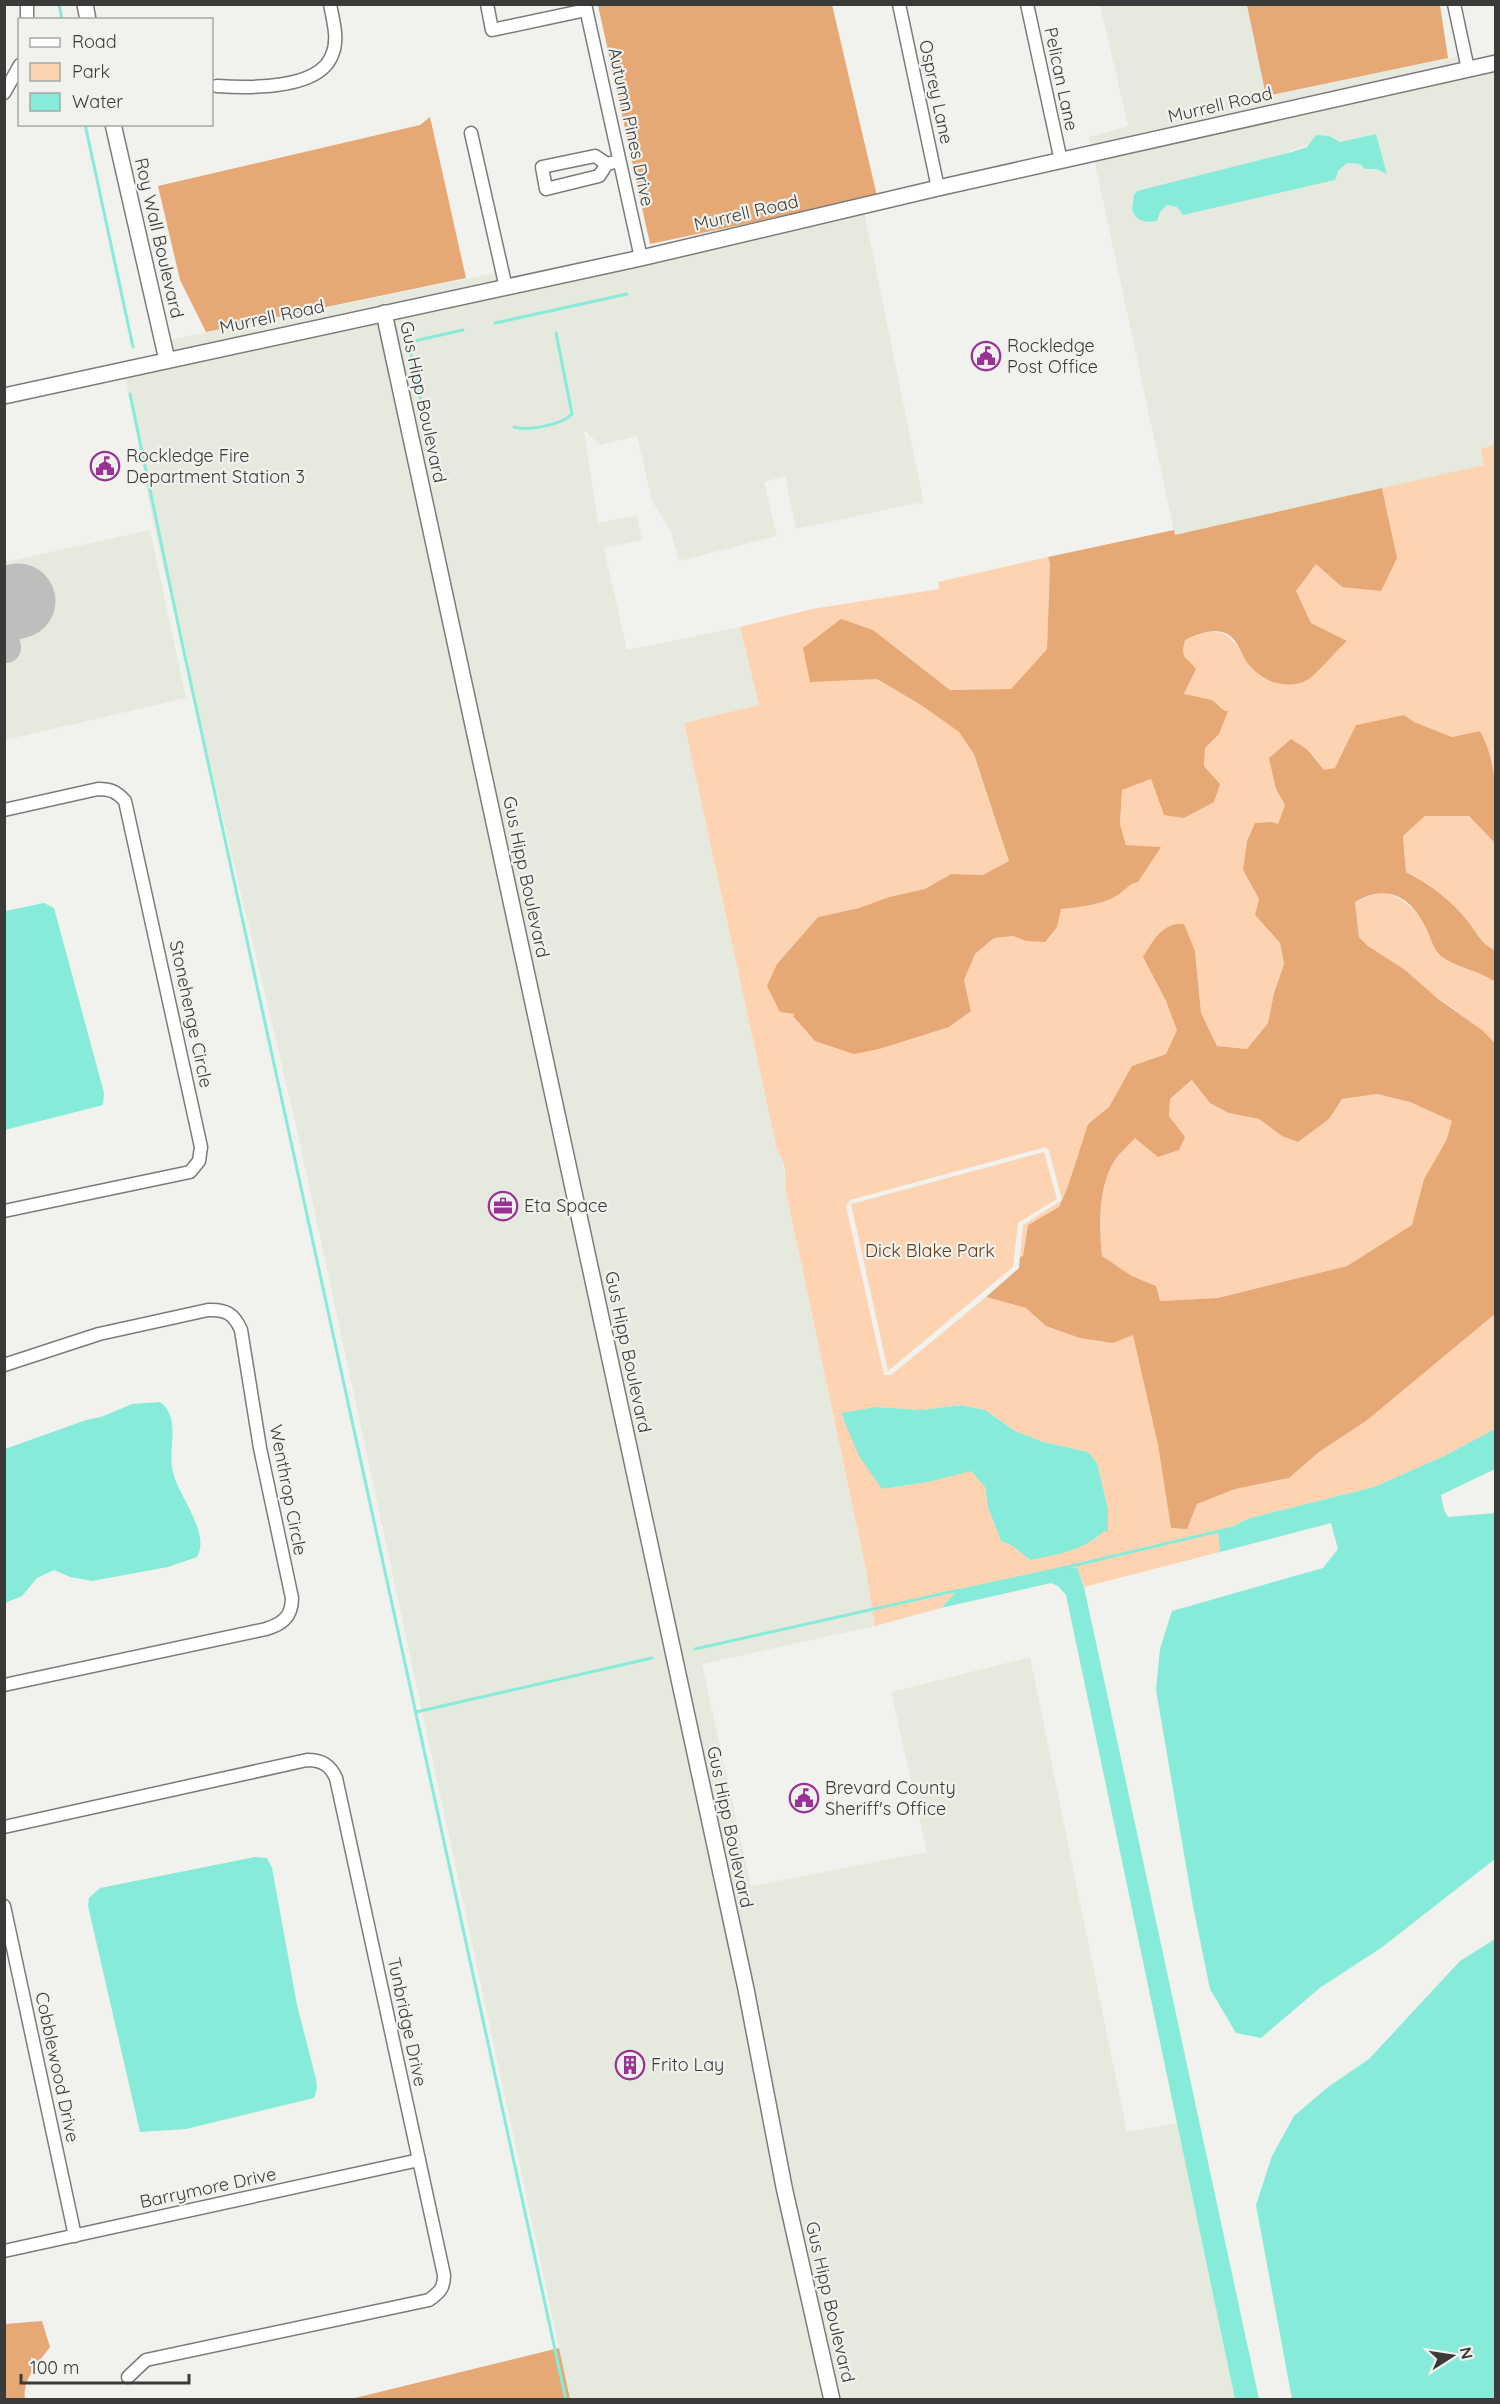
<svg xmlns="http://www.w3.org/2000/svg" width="1500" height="2404" font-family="Quicksand,sans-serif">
	<rect width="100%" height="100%" fill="#f1f2ee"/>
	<!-- built -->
	<g fill="#e6eade" fill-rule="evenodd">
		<polygon points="1100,5 1247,5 1267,96 1458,56 1460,65 1091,148 1089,137 1128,126"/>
		<path d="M1495,69L1496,444L1481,449L1484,465L1175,536L1094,159ZM1329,136L1386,173L1376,169H1365L1360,164L1347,163L1338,171L1334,180L1183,215L1177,207L1167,205L1160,212L1157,221L1148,223L1135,216L1132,210L1137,191L1279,156Z"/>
		<polygon points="864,211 924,504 918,503 796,529 785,476 764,482 777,536 679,561 671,532 652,501 637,436 600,445 584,430 598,523 637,515 642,540 604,548 627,650 740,627 759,705 684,723 777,1150 781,1154 786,1182 785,1187 865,1565 875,1626 702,1664 751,1886 927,1852 891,1692 1030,1657 1127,2132 1177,2123 1235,2399 838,2399 790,2185 391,317"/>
		<polygon points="495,273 498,284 172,353 169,340"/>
		<polygon points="379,320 739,1991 825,2399 570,2399 295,1121 154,527 125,375"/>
		<polygon points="150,530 186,698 5,740 5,562"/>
	</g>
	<!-- green -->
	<g fill="#fdd3b2" fill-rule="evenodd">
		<path d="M1495,444V787L1480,731L1452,737L1414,722L1404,715L1356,725L1336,768L1324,770L1309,750L1276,789L1285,805L1278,824L1255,823L1247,841L1243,870L1259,899L1255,915L1280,943L1284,964L1274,993L1268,1023L1247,1049L1217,1046L1201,1013L1195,951L1184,925L1143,957L1166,1001L1178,1030L1166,1054L1132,1066L1109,1107L1088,1124L1068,1186L1059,1208L1028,1225L1023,1256L1020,1257L1023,1225L1062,1200L1049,1151L1046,1147L850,1200L846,1206L884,1375H891L986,1297L1026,1308L1046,1326L1133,1334L1158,1445L1171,1528H1187L1197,1504L1235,1489L1289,1478L1319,1452L1366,1421L1495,1314V1429L1444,1456L1374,1487L1250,1518L1218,1533L1220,1552L1084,1587L1077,1568L959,1589L941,1608L875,1626L865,1565L785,1187C787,1177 784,1158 777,1150L684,723L759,705L740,627L812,609L939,589L938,582L1048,557L1050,564L1047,649L1011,689L950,690L873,630L877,679L921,705L959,732L974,753L1009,861L983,875L951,874L925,889L889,897L859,908L818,917L777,964L971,1011L964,980L975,954L994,938L1013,936L1026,941L1057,927L1060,909C1118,902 1126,892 1160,848L1126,845L1120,824L1122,790L1151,779L1164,815L1220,784L1204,766L1205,748L1219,734L1225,712L1221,706L1184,694L1196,669C1185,656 1180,661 1185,640C1223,624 1229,632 1250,665L1305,681L1346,641L1311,623L1296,591L1316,563L1342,587L1397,558L1382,488L1484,465L1481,449ZM960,1405L985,1410L1015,1431L1043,1442L1088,1452L1107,1532L1104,1530L1097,1538L1030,1560L1013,1546L1001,1541L988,1507L985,1487L971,1470L928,1482L882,1489L876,1407L921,1410Z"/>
		<path d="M1425,816H1469L1495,843V950C1480,945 1476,931 1466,919C1451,900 1428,882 1406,872L1403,836Z"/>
		<path d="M1382,891C1401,897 1418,909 1426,928C1431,938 1434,948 1442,957C1450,966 1482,972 1495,982V1043C1454,1003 1400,978 1359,937L1355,902Z"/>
		<path d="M1193,1080L1229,1113L1259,1119L1282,1136L1329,1119L1342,1099L1377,1094L1410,1102L1452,1121L1446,1141L1424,1179L1412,1225L1347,1266L1218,1298L1159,1301L1156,1286L1132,1276L1102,1256C1099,1226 1098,1190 1113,1163C1118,1154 1128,1146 1135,1138L1185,1137L1169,1116L1170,1099Z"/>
		<polygon points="1044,1152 1057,1199 1018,1223 1013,1267 888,1371 851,1204"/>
	</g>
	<!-- forest -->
	<g fill="#e6a875" fill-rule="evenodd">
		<polygon points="598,5 832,5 877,196 650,244"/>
		<polygon points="1247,5 1440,5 1448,58 1266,96"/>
		<polygon points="430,117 466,278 206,332 180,280 158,186 420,125"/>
		<path d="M1382,488L1397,558L1381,591L1342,587L1316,564L1296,591L1311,623L1347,641C1335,651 1316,677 1303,682C1283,689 1263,681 1249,665C1241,655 1238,638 1225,633C1212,628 1196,635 1185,640C1180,660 1186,656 1196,669L1184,694L1212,700L1225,711H1228L1219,734L1205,748L1204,766L1220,784L1214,802L1184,818L1164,815L1151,779L1122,790L1120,824L1126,845L1161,847L1138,882C1130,883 1125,890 1118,895C1101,905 1080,907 1061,909L1057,927L1045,942L1026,941L1013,936L994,938L975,954L964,980L971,1011L949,1027L879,1049L854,1054L815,1041L793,1016L795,1014L780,1012L767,986L777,964L818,917L859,908L889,897L925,889L951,874L983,875L1009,861L974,754L959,732L921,705L877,679L810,682L803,648L841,619L873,630L950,690L1011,689L1047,649L1050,564L1048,557L1174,530L1175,535Z"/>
		<path d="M1404,715L1414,722L1452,737L1480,731C1499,766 1496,805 1495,843L1469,816H1425L1403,836L1406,872C1428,883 1451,900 1466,919C1476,931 1481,945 1495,950V982C1480,971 1461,969 1445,959C1434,953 1431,938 1426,928C1411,896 1386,883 1355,902L1359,937L1368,946L1405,970L1437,998L1482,1030L1495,1043V1314L1366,1421L1319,1452L1289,1478L1235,1489L1197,1504L1187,1529L1171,1528L1158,1445L1133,1335L1113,1343L1080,1338L1046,1326L1026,1308L986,1297L1019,1268L1020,1257L1023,1256L1028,1225L1059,1207L1068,1186L1088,1124L1109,1107L1132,1066L1166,1054L1177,1030L1166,1001L1143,957C1153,941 1163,922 1184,924L1195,951L1201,1013L1217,1046L1247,1049L1268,1023L1274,993L1284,964L1280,943L1255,915L1259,899L1243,870L1247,841L1255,823L1272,822L1278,824L1285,805L1276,789L1269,758L1291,739L1308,750L1324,770L1335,768L1356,725ZM1192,1080L1210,1103L1229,1113L1259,1119L1282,1136L1298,1142L1329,1119L1342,1099L1377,1094L1410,1102L1452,1121L1446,1141L1424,1179L1412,1225L1347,1266L1218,1298L1160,1301L1156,1286L1132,1276L1102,1256C1099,1226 1098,1190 1113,1163C1118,1154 1128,1146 1135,1138L1158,1157L1179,1150L1185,1137L1169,1116L1170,1099Z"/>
		<path d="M42,2321L50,2347C39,2362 22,2379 25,2399H5V2324Z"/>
		<polygon points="559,2348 570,2399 351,2399"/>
	</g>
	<!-- water -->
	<g fill="#86ebd8">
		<path d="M1376,134L1387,174L1376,169H1365L1360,164L1347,163L1338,171L1335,180L1183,215L1177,207L1167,205L1160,212L1157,221C1146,223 1137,222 1132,210L1134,195L1137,191L1292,152L1307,147L1316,135L1329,136L1340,142Z"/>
		<polygon points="44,903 54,908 104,1093 103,1105 5,1130 5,911"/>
		<path d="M160,1402C182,1418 167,1450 173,1472C178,1496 211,1533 197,1557L168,1567L92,1581L70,1577L54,1570L37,1578L22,1596L5,1603V1449L86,1420L101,1417L132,1404Z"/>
		<path d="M960,1405L985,1410L1015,1431L1043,1442L1088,1452L1097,1463L1108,1510V1532L1104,1531C1085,1550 1056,1555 1030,1560L1013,1546L1001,1541L988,1507L985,1487L971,1471L928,1482L882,1489L859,1456L841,1413L876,1407L921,1410Z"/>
		<polygon points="1495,1429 1495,1469 1441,1495 1444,1510 1448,1517 1495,1513 1495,1859 1381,1948 1321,1987 1261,2038 1236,2033 1210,1989 1193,1906 1156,1690 1160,1649 1172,1611 1323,1568 1338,1549 1331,1523 1220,1552 1218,1533 1250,1518 1374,1487 1444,1456"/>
		<polygon points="1061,1567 1077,1568 1084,1587 1259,2399 1235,2399 1066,1595 1058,1586 1051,1583 941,1608 959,1589"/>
		<polygon points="255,1857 267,1858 272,1868 297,2005 316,2079 317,2088 314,2098 186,2129 140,2132 88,1906 89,1898 100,1888"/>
		<polygon points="1495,1939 1495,2399 1292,2399 1256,2205 1272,2156 1294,2116 1328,2087 1369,2059 1460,1961"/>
	</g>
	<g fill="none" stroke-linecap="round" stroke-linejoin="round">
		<!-- stream -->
		<g stroke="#86ebd8" stroke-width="3">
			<polyline points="59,4 62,20"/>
			<polyline points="85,124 133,347"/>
			<polyline points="495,323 627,294"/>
			<polyline points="130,394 182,643 566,2400"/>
			<polyline points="423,410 409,346 414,341 463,330"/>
			<path d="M514,427C528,431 562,425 572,414L556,333"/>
			<polyline points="1063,1568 1228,1529"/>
			<polyline points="695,1649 959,1590"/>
			<polyline points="416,1712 652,1658"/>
		</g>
		<!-- taxiway -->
		<polyline stroke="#bebfbc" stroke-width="30" points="4,638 6,648"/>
		<!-- runway -->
		<polyline stroke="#bebfbc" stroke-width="75" points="4,604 18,601"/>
		<!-- minor casing -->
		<g stroke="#7b7c79" stroke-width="15">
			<g id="minor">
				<polyline points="487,4 492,30 586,10"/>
				<polyline points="585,4 641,258"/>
				<polyline points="899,4 938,188"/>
				<polyline points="1027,4 1061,161"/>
				<polyline points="1454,4 1468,69"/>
				<polyline points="27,20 27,4"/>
				<path d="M217,86C248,88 319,90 332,55C339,39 333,21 330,4"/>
				<polyline points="4,93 20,65"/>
				<polyline points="471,133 506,288"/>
				<polyline points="607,164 595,156 542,167 546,189 599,176 607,164 619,161"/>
				<path d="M4,810L98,789C111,789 117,792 125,801L201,1147L199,1161L190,1172L4,1211"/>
				<path d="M4,1365L99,1334L208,1310C226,1309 234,1314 241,1330L260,1448L292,1598C292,1617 282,1624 266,1629L4,1685"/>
				<path d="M4,1827L307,1760C322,1760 330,1765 336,1778L444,2275C444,2288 440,2292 429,2300L146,2360L128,2377"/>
				<polyline points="4,1906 75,2236"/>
				<polyline points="4,2251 419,2160"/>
			</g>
		</g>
		<!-- tertiary casing -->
		<g stroke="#7b7c79" stroke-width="18">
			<g id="tertiary">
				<polyline points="85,4 88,20"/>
				<polyline points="113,124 167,360"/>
				<polyline points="384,313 746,1989 784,2187 832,2400"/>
				<polyline points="4,396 641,258 938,188 1496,63"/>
			</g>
		</g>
		<!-- minor -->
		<use href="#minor" stroke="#fff" stroke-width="12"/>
		<!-- tertiary -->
		<use href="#tertiary" stroke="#fff" stroke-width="15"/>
	</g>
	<!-- icons -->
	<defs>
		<g id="civic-ring" transform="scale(1.5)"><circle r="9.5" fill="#f1f2ee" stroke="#993295" stroke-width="1.5"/><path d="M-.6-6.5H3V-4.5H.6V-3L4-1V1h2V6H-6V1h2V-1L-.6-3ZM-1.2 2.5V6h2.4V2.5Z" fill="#993295"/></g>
		<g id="office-ring" transform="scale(1.5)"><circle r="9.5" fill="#f1f2ee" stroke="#993295" stroke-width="1.5"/><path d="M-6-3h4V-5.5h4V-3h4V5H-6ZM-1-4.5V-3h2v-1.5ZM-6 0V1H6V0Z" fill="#993295"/></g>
		<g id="building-ring" transform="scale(1.5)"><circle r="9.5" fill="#f1f2ee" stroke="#993295" stroke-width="1.5"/><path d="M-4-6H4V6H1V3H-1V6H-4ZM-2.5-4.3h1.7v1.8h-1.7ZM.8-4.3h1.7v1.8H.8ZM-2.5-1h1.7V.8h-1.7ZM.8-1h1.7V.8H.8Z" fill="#993295"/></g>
	</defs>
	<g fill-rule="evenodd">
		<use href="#civic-ring" x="986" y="356"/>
		<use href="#civic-ring" x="105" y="466"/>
		<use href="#office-ring" x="503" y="1206"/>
		<use href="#civic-ring" x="804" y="1798"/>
		<use href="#building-ring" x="630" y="2065"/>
	</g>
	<g text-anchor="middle" stroke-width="4.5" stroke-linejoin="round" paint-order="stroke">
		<!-- street labels -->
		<g font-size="18" fill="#3a3a39" stroke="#f1f2ee">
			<text transform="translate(1061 79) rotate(78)" y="6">Pelican Lane</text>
			<text transform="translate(936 92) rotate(78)" y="6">Osprey Lane</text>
			<text transform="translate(1220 105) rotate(-13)" y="6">Murrell Road</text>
			<text transform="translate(631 127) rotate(78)" y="6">Autumn Pines Drive</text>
			<text transform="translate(746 213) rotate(-13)" y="6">Murrell Road</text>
			<text transform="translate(159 238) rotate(77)" y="6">Roy Wall Boulevard</text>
			<text transform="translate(272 317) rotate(-12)" y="6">Murrell Road</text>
			<text transform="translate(423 402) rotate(78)" y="6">Gus Hipp Boulevard</text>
			<text transform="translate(526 877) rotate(78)" y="6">Gus Hipp Boulevard</text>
			<text transform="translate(191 1014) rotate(78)" y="6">Stonehenge Circle</text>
			<text transform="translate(628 1352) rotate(78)" y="6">Gus Hipp Boulevard</text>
			<text transform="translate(288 1490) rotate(79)" y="6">Wenthrop Circle</text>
			<text transform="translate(730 1827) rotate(78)" y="6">Gus Hipp Boulevard</text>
			<text transform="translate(407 2022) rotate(78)" y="6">Tunbridge Drive</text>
			<text transform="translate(57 2067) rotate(78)" y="6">Cobblewood Drive</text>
			<text transform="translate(208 2188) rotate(-12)" y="6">Barrymore Drive</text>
			<text transform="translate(830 2302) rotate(77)" y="6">Gus Hipp Boulevard</text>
		</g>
		<!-- poi labels -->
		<g font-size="18" fill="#3a3a39" stroke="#f1f2ee" text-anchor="start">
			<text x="1007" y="352">Rockledge<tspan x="1007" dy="21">Post Office</tspan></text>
			<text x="126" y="462">Rockledge Fire<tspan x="126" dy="21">Department Station 3</tspan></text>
			<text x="524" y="1212">Eta Space</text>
			<text x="825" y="1794">Brevard County<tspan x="825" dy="21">Sheriff's Office</tspan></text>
			<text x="651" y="2071">Frito Lay</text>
		</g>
		<!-- park labels -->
		<g font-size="18" fill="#643b16" stroke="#f1f2ee">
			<text x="930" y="1257">Dick Blake Park</text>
		</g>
	</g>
	<!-- border -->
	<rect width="1500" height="2404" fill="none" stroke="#3a3a39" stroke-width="12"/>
	<!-- legend -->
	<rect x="18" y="18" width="195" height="108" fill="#f1f2ee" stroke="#a8a8a6" stroke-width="1.5"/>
	<rect x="30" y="38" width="30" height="9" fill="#ffffff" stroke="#a8a8a6" stroke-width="1.5"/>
	<text x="72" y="48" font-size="18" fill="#3a3a39">Road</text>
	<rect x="30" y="63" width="30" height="18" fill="#fdd3b2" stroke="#a8a8a6" stroke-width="1.5"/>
	<text x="72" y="78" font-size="18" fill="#3a3a39">Park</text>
	<rect x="30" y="93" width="30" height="18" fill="#86ebd8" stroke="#a8a8a6" stroke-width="1.5"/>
	<text x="72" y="108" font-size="18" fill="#3a3a39">Water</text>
	<!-- north arrow -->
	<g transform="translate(1452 2356) rotate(78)" stroke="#f1f2ee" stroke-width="4.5" paint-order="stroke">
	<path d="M0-4.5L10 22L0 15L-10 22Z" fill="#3a3a39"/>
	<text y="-9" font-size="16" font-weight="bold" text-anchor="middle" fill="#3a3a39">N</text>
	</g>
	<!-- scale -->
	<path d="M21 2374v9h168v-9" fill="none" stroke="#3a3a39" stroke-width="3"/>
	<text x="30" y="2374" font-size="18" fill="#3a3a39" stroke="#f1f2ee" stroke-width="4.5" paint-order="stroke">100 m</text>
</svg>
